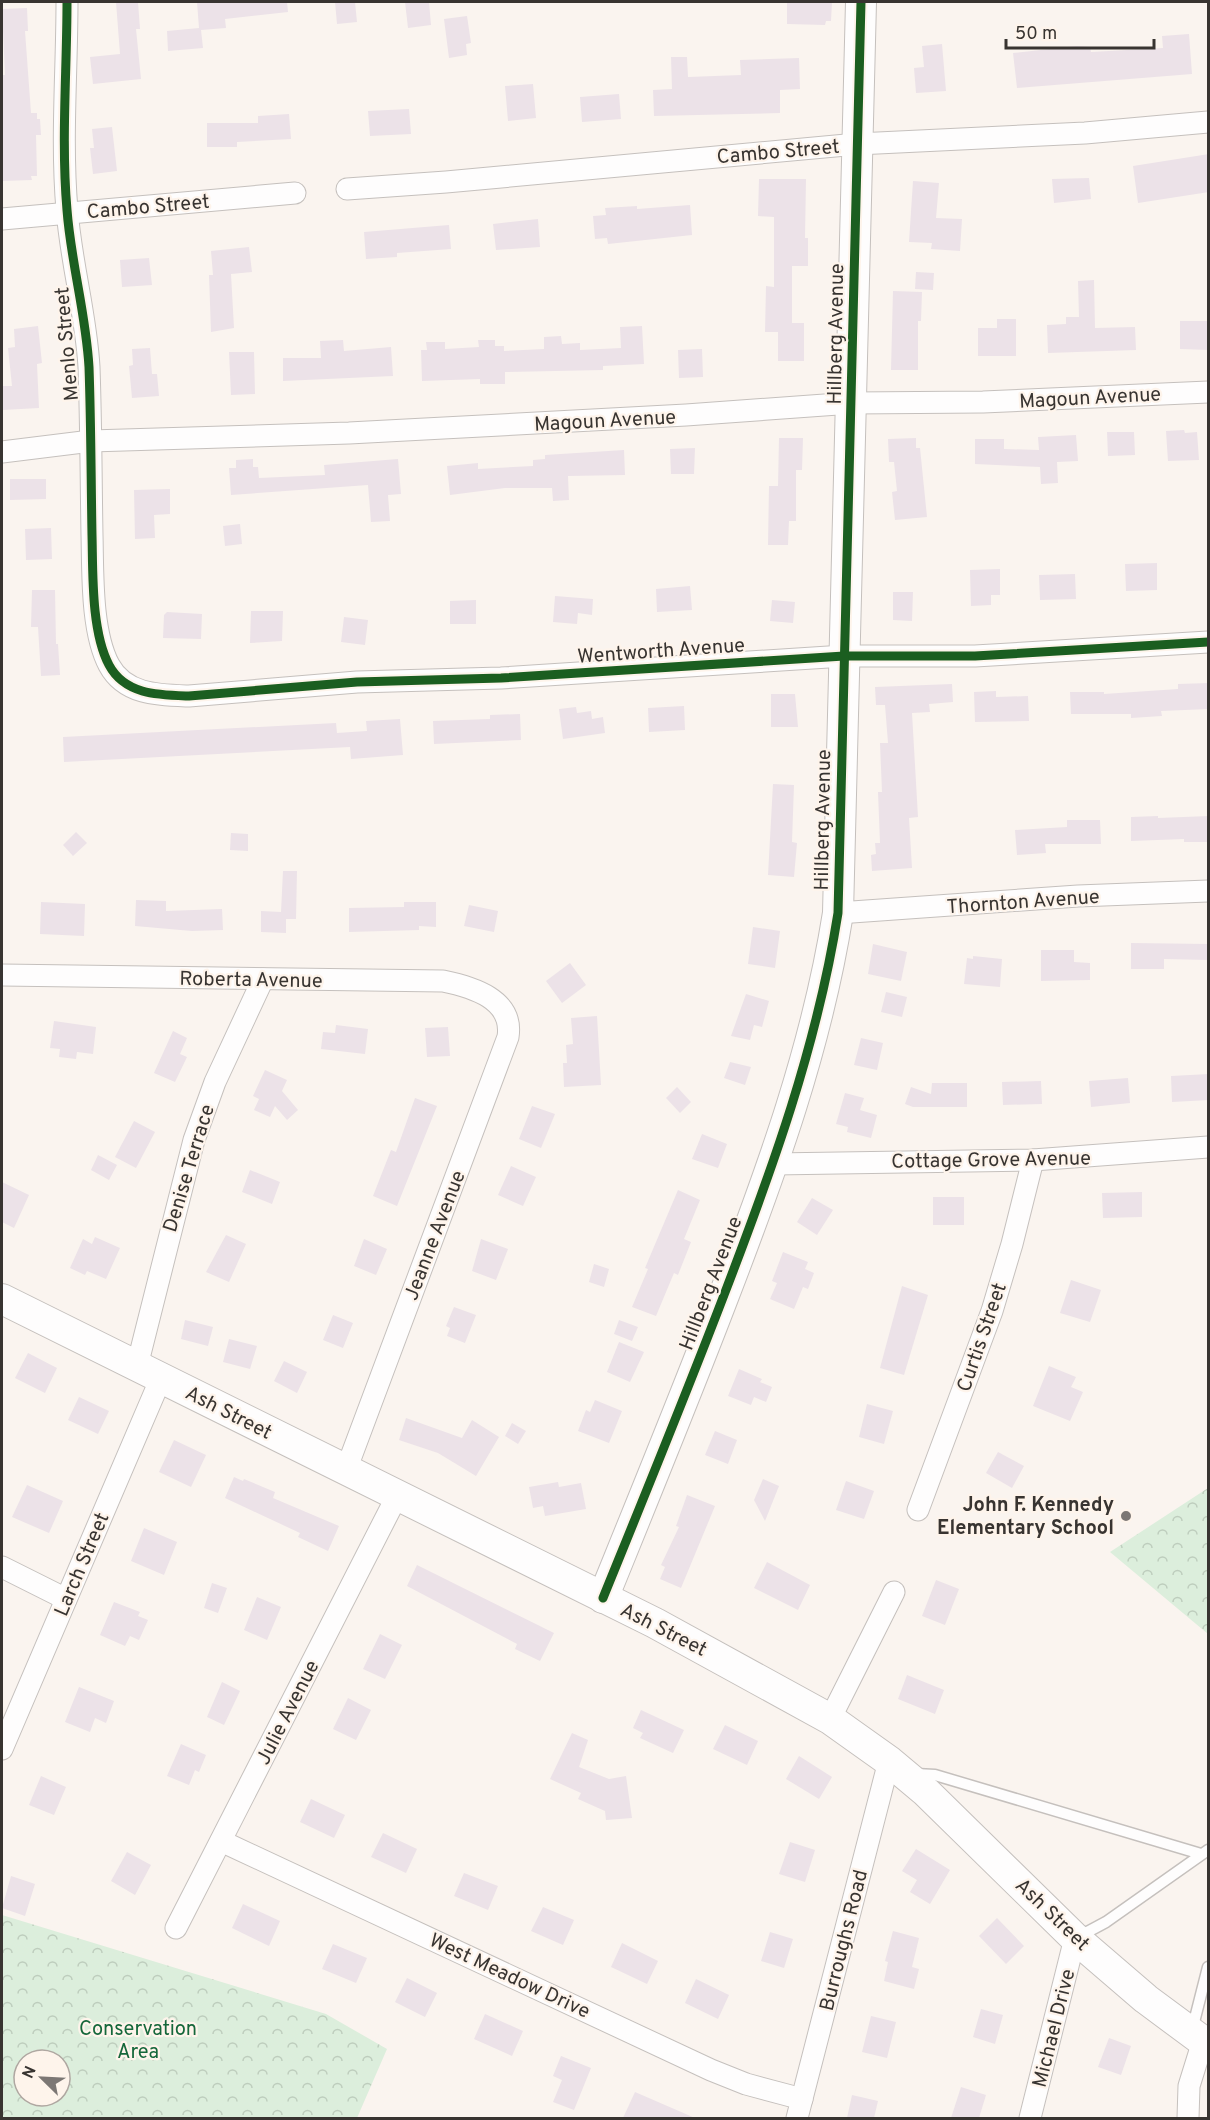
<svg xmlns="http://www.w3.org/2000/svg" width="1210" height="2120" font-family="Overpass,sans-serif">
	<defs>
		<pattern id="park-crowns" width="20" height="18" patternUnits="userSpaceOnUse" patternTransform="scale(1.5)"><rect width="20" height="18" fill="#dceedc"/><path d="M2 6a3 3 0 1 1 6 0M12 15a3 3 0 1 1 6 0" fill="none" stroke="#becdbd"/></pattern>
	</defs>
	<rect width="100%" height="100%" fill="#faf4ef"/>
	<!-- park -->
	<g fill="url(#park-crowns)" fill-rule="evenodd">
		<polygon points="1208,1488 1208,1634 1110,1552"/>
		<path d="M2,1915L326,2014L387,2049L357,2118H2ZM24,2060H60V2096H24Z"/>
	</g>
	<!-- building -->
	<g fill="#ece2e8">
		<polygon points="116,2 138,2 140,29 136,29 141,79 93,84 90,57 120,54"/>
		<polygon points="197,2 287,2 288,12 225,19 226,28 201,30 203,48 168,51 167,31 199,28"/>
		<polygon points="335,2 355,2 357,22 337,24"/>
		<polygon points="405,2 429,2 431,25 408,28"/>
		<polygon points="787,2 832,2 831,21 826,21 825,25 787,24"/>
		<polygon points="27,8 28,31 25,31 31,113 37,113 37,119 40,119 41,135 36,135 37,176 31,176 32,180 2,181 2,75 5,75 2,9"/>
		<polygon points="467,16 471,43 466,44 467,55 449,58 444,19"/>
		<polygon points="1189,34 1192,74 1017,88 1013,53 1077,46 1090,47 1091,52 1163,48 1162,36"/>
		<polygon points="942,44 946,91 916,93 914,68 924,67 922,46"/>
		<polygon points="671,57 687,57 688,77 741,75 740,60 799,58 800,89 780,90 780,113 654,116 653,90 672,89"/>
		<polygon points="533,84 536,118 508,121 505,86"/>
		<polygon points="619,94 621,119 582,122 580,97"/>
		<polygon points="409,109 411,134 370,136 368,111"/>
		<polygon points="289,114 291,139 237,142 237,147 207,147 207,123 258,123 258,116"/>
		<polygon points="112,127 117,171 93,174 90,148 94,148 92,129"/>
		<polygon points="1209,154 1209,192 1138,203 1133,166"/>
		<polygon points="1089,178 1091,199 1054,203 1052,179"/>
		<polygon points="759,179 806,179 805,238 808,238 808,266 792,266 792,323 804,323 804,361 778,361 778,332 765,332 766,286 774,287 774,217 758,216"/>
		<polygon points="913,181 939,183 936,218 962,219 960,251 931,249 932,243 909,242"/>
		<polygon points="690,205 692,235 608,244 607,238 595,239 593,216 606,215 605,208 637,206 637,209"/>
		<polygon points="538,219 540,247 496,250 493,224"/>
		<polygon points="449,225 451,249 397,253 397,257 366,259 364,232"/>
		<polygon points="249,247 252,272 231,274 234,328 211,332 209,275 213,275 211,251"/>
		<polygon points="149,258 152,285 122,287 120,260"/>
		<polygon points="916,272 934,273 933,290 915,289"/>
		<polygon points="1094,280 1095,328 1135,327 1136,350 1048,353 1047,325 1066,324 1066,317 1079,317 1078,281"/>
		<polygon points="893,291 922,292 921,321 918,321 918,370 891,370"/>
		<polygon points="997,319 1016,319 1016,356 978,356 978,328 997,328"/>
		<polygon points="1180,321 1209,321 1209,350 1180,349"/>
		<polygon points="38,326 42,363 37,364 39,408 3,410 2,386 12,386 8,348 15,347 14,329"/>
		<polygon points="642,326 644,364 603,366 603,370 505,372 505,384 480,384 480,379 422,381 421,350 427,350 426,342 445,342 445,349 479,347 478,340 495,340 495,346 504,346 504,351 544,349 544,337 561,336 562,344 580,343 580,350 621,348 620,327"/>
		<polygon points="343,340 344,351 391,347 393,376 283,381 283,358 321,358 320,341"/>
		<polygon points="150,348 152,374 157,374 159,396 132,398 129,366 133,365 132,349"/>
		<polygon points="702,349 703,377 679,378 678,350"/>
		<polygon points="229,352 254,352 255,394 231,395"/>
		<polygon points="1184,430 1185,433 1197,432 1199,460 1168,461 1166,431"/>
		<polygon points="1107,432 1134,432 1135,455 1108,456"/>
		<polygon points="1076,435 1078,461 1057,462 1058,483 1041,484 1040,467 975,464 975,439 1004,439 1004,449 1039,450 1038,437"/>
		<polygon points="779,438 803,438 802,470 796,470 796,521 789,521 788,545 768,545 769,486 778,486"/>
		<polygon points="916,438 916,448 920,448 927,517 895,520 892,492 897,491 894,462 889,462 888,439"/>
		<polygon points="695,448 694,474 671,474 670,449"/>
		<polygon points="624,450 625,475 568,476 569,500 553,501 552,488 505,488 450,495 447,466 478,463 478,469 533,466 533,460 545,459 545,455"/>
		<polygon points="253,459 253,467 258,467 259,478 325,475 324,465 398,459 401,494 388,495 390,521 371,522 368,485 231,495 229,468 236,468 236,460"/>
		<polygon points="10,479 46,479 46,499 10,500"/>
		<polygon points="170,489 170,514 154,515 155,538 135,539 134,490"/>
		<polygon points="240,524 242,544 225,546 223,526"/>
		<polygon points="51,528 52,559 26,560 25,529"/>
		<polygon points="1157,563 1157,590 1126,591 1125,564"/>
		<polygon points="1000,569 1000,595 991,595 991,605 971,606 970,570"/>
		<polygon points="1075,574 1076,599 1040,600 1039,575"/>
		<polygon points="690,586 692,610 657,612 656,589"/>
		<polygon points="32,590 55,590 56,644 58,644 60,675 41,676 38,627 31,627"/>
		<polygon points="893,592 913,592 912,621 893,620"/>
		<polygon points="555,596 593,599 592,615 578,613 577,624 553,622"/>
		<polygon points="476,600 476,624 450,624 450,601"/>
		<polygon points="772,600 795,602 793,623 770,621"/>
		<polygon points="251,611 283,611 282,641 250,643"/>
		<polygon points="167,612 202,614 201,639 163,638 164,615"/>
		<polygon points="344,617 368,620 365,645 341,642"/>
		<polygon points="1209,683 1209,709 1161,711 1162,716 1131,718 1131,714 1071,714 1070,692 1104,692 1104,694 1178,689 1178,684"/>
		<polygon points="952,684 953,702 929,704 930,712 912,713 918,817 909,818 912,868 872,871 871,855 876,854 875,843 880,843 878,792 882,792 880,743 888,743 885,705 876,705 875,687"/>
		<polygon points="996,691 996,697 1028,696 1029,721 975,722 974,692"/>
		<polygon points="771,694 795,694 798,727 771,727"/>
		<polygon points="684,706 685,730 649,732 648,708"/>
		<polygon points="576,707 577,713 591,711 592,719 603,717 605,733 563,739 559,709"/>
		<polygon points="520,714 521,740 434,744 433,721 490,719 490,715"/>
		<polygon points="400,719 403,755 351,759 350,747 64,762 63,737 336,723 337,733 367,731 366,721"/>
		<polygon points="773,784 794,785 792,842 797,843 794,877 768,875"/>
		<polygon points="1158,816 1158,818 1209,816 1209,842 1184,842 1184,839 1131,841 1131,817"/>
		<polygon points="1067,820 1100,820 1101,844 1045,844 1046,853 1017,855 1015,830 1067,827"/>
		<polygon points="76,832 87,843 73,856 63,845"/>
		<polygon points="231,833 248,834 248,851 230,850"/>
		<polygon points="283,871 297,871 296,919 286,919 286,933 261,932 261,911 281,912"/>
		<polygon points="136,900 166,901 166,911 222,909 223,930 192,931 135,926"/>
		<polygon points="41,902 85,904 84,936 40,934"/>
		<polygon points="404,902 436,902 436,927 419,926 419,930 349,932 349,908 404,907"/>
		<polygon points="469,905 498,911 494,932 464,926"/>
		<polygon points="753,927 780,931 775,968 748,964"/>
		<polygon points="1131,943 1209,944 1209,960 1164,959 1164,969 1131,969"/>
		<polygon points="873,944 907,952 901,981 868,974"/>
		<polygon points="1041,950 1074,950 1074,962 1090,963 1090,980 1041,981"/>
		<polygon points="973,956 1002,959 1000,987 964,984 967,958 973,959"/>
		<polygon points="570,963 586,985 562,1003 546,981"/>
		<polygon points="886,992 907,997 902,1017 881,1012"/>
		<polygon points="746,994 769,1001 762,1027 754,1025 750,1040 731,1036"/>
		<polygon points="597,1016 601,1085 564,1087 563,1063 567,1063 566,1045 573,1044 571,1018"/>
		<polygon points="54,1021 96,1027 93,1054 77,1052 76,1059 59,1057 60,1049 50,1048"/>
		<polygon points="336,1025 368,1029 365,1054 321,1049 323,1032 335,1033"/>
		<polygon points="448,1027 450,1056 427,1057 425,1028"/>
		<polygon points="173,1031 187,1038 180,1054 187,1057 175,1082 154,1073"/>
		<polygon points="861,1038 883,1043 877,1070 854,1065"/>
		<polygon points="730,1062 751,1067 745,1085 724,1078"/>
		<polygon points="265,1070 287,1080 282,1091 298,1110 287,1120 275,1106 270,1117 254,1110 259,1099 253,1096"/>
		<polygon points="1209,1074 1209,1100 1172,1102 1171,1076"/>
		<polygon points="1128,1078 1130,1103 1091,1107 1089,1081"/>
		<polygon points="1041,1081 1042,1104 1003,1105 1002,1082"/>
		<polygon points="932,1083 967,1083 967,1107 913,1107 905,1104 911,1087 931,1094"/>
		<polygon points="677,1087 691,1102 680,1113 666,1098"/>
		<polygon points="845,1093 864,1098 860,1110 877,1115 871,1138 847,1132 848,1127 836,1124"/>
		<polygon points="415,1098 437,1106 397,1206 373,1196 391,1150 396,1152"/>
		<polygon points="532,1106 555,1114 541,1148 519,1139"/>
		<polygon points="134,1121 155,1132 136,1168 115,1157"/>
		<polygon points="702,1134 727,1144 718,1168 692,1159"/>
		<polygon points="98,1155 117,1165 109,1180 91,1170"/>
		<polygon points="511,1166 536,1177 523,1206 498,1195"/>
		<polygon points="250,1170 280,1182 272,1204 242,1192"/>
		<polygon points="2,1182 29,1195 14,1228 2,1222"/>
		<polygon points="678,1190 700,1200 684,1239 691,1242 678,1275 674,1273 656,1316 632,1307 648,1269 645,1268"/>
		<polygon points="1142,1192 1142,1217 1103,1218 1102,1193"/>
		<rect x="933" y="1197" width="31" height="28"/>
		<polygon points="812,1198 833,1210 817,1235 797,1222"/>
		<polygon points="226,1235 246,1244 229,1282 206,1272"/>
		<polygon points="95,1237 120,1248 106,1279 87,1271 85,1275 70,1268 83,1239 92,1244"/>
		<polygon points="364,1239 387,1249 376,1275 354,1266"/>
		<polygon points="481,1239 508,1249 496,1280 472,1271"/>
		<polygon points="783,1252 808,1262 805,1269 814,1273 808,1289 803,1287 794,1309 770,1299 777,1283 772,1281"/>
		<polygon points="594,1264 609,1269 604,1287 589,1282"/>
		<polygon points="1071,1280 1101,1290 1090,1322 1060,1313"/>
		<polygon points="902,1286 928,1295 904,1375 880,1368"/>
		<polygon points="454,1307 476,1315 465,1343 447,1336 450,1328 446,1326"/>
		<polygon points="333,1315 353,1323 343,1348 323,1340"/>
		<polygon points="185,1320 213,1327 208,1346 181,1339"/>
		<polygon points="619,1320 638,1327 632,1341 614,1334"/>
		<polygon points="229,1339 257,1346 250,1369 223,1362"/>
		<polygon points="619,1342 644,1352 630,1382 607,1372"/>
		<polygon points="28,1353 57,1368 45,1393 15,1378"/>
		<polygon points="284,1361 307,1372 297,1393 274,1381"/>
		<polygon points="1049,1366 1076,1377 1071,1387 1083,1392 1070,1421 1033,1406"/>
		<polygon points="739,1369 762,1379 760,1382 772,1387 766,1402 754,1397 751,1405 728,1396"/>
		<polygon points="79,1397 109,1411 98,1434 68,1420"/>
		<polygon points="595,1400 622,1411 609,1443 578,1431 586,1410 590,1412"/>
		<polygon points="867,1404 893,1411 884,1444 859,1437"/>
		<polygon points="406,1418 462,1438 472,1420 499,1437 476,1476 438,1453 399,1440"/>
		<polygon points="512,1423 526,1431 518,1444 505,1436"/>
		<polygon points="715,1431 737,1440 728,1464 705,1455"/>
		<polygon points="174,1440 206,1455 191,1487 159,1472"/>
		<polygon points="998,1452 1024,1466 1012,1488 986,1473"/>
		<polygon points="234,1477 243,1481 244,1479 275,1492 273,1498 339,1526 328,1551 298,1537 300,1533 225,1498"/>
		<polygon points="763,1479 779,1486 765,1521 754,1500"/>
		<polygon points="846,1481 874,1491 864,1519 836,1510"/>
		<polygon points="558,1482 559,1487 581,1483 586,1509 545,1516 543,1506 533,1508 529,1487"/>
		<polygon points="27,1485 63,1501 49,1533 12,1517"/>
		<polygon points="687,1495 715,1506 681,1588 660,1579 665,1567 661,1565 679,1527 676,1526"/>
		<polygon points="144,1528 177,1542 164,1575 131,1561"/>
		<polygon points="767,1562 810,1585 798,1610 754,1588"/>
		<polygon points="417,1565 554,1633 540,1661 515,1649 517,1644 407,1586"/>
		<polygon points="936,1580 959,1589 945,1625 922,1616"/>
		<polygon points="212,1583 227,1588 218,1613 204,1608"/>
		<polygon points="257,1597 281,1607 267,1640 244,1630"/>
		<polygon points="114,1602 140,1612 138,1616 148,1620 139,1640 130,1636 125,1646 100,1635"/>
		<polygon points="380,1634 402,1645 385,1679 363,1669"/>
		<polygon points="907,1675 944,1690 935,1714 898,1699"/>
		<polygon points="222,1682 240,1691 224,1725 207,1717"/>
		<polygon points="79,1687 114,1701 106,1723 95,1718 90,1732 65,1722"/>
		<polygon points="348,1698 371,1710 356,1740 333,1729"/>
		<polygon points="641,1710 684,1730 673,1753 640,1738 643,1733 633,1728"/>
		<polygon points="725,1725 758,1741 747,1765 713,1749"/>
		<polygon points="572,1733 588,1740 579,1767 609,1779 626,1776 632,1818 606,1820 605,1811 578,1799 581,1793 550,1779"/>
		<polygon points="181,1744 206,1755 199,1772 195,1770 189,1785 167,1776"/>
		<polygon points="799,1756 832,1777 819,1799 786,1779"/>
		<polygon points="41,1776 66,1787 54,1815 29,1805"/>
		<polygon points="311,1799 345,1815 334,1838 300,1822"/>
		<polygon points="383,1833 417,1849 406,1873 371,1857"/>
		<polygon points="790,1842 815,1850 805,1882 779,1874"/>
		<polygon points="916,1849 950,1870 930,1904 910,1892 917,1880 902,1871"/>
		<polygon points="127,1852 151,1865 135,1895 111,1881"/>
		<polygon points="464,1873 498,1886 488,1910 454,1896"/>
		<polygon points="11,1876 35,1884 25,1916 2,1908"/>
		<polygon points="243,1904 280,1921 269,1946 232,1928"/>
		<polygon points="543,1907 574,1920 563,1945 531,1931"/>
		<polygon points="997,1918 1024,1946 1006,1964 979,1936"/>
		<polygon points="893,1931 919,1938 912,1967 919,1969 914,1989 884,1981 888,1962 885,1961"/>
		<polygon points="770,1932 793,1939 784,1968 761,1961"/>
		<polygon points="622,1943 658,1961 647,1984 611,1967"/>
		<polygon points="333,1944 367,1958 356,1983 322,1969"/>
		<polygon points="407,1978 437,1993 425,2017 395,2002"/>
		<polygon points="696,1979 729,1995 718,2019 685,2003"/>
		<polygon points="981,2009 1003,2015 995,2044 973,2037"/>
		<polygon points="485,2014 523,2031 512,2056 474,2039"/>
		<polygon points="871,2016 896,2022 887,2058 862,2052"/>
		<polygon points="1109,2038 1131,2046 1121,2075 1098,2067"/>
		<polygon points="561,2056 591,2068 574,2110 553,2102 562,2080 553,2076"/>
		<polygon points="961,2087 986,2095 979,2118 951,2118"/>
		<polygon points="635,2092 695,2118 623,2118"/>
		<polygon points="852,2095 878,2101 874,2118 847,2118"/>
	</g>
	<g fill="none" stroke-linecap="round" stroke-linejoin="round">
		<!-- lane casing -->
		<g stroke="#c5c0bd" stroke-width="13">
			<g id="lane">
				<polyline points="916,1774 935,1775 1201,1854"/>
				<polyline points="1078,1937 1106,1922 1208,1850"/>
				<polyline points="1192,2030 1208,1967"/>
			</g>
		</g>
		<!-- street casing -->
		<g stroke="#c5c0bd" stroke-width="23">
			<g id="street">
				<path d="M67,2C67,71 61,141 67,210C71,263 86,314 89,367C91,423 91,479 92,535C93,572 91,631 109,665C125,695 159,695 189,696L357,682L501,678L844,656H975L1208,642"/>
				<polyline points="347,189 446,182 857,144 1085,133 1208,122"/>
				<polyline points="2,219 295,193"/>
				<polyline points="2,452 91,441 349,433 686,415 852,403 983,402 1208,392"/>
				<polyline points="838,913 1078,896 1208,891"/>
				<path d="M2,975L443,981C472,987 514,999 508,1037L346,1470"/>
				<polyline points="774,1164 1033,1160 1208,1147"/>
				<polyline points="137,1366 194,1140 215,1082 263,979"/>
				<polyline points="918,1510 992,1311 1012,1244 1033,1160"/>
				<polyline points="2,1567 66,1599"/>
				<polyline points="830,1719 894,1592"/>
				<polyline points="2,1749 161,1378"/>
				<polyline points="221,1841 711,2070 746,2084 802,2099"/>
				<polyline points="176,1928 397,1496"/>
				<polyline points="797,2118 889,1761"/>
				<polyline points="1030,2118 1075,1938"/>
				<polyline points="1188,2118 1189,2086 1203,2041"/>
			</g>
		</g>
		<!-- secondary casing -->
		<g stroke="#c5c0bd" stroke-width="32">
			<g id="secondary">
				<polyline points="2,1299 655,1623 830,1719 889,1761 926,1792 1075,1938 1146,1999 1208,2045"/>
				<path d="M603,1598C644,1497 685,1397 724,1295C772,1170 817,1046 838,913L861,2"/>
			</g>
		</g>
		<!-- lane -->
		<use href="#lane" stroke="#fefdfd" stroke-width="10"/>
		<!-- street -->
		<use href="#street" stroke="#fefdfd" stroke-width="21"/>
		<!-- secondary -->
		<use href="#secondary" stroke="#fefdfd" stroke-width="30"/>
		<!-- cycleway casing -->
		<g stroke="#fef4eb" stroke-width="13">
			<g id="cycleway">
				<path d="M67,2C67,71 61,141 67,210C71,263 86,314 89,367C91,423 91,479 92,535C93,572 91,631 109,665C125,695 159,695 189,696L357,682L501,678L844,656H975L1208,642"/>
				<path d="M603,1598C644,1497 685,1397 724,1295C772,1170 817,1046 838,913L861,2"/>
			</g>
		</g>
		<!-- cycleway -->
		<use href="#cycleway" stroke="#1b5e20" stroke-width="9"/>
	</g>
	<!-- markers -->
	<circle fill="#7c7774" stroke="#fef4eb" stroke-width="2" cx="1126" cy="1516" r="6"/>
	<g text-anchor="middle" stroke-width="4.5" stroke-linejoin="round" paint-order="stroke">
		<!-- street labels -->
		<g font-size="20" fill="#383431" stroke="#fef4eb">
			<text transform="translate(778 151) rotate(-5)" y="7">Cambo Street</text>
			<text transform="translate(148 206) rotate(-5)" y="7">Cambo Street</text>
			<text transform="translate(835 334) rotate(-89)" y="7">Hillberg Avenue</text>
			<text transform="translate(66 344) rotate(-95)" y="7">Menlo Street</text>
			<text transform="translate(1090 397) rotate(-3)" y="7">Magoun Avenue</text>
			<text transform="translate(605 420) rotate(-3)" y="7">Magoun Avenue</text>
			<text transform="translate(661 650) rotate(-4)" y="7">Wentworth Avenue</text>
			<text transform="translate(822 820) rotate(-89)" y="7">Hillberg Avenue</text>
			<text transform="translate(1023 901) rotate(-4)" y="7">Thornton Avenue</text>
			<text transform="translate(251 979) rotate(1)" y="7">Roberta Avenue</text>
			<text transform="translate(991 1159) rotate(-1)" y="7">Cottage Grove Avenue</text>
			<text transform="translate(188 1168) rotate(-73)" y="7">Denise Terrace</text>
			<text transform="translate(434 1235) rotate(-69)" y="7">Jeanne Avenue</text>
			<text transform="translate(710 1283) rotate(-69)" y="7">Hillberg Avenue</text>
			<text transform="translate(981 1337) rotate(-71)" y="7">Curtis Street</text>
			<text transform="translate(229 1412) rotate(27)" y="7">Ash Street</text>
			<text transform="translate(81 1564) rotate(-67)" y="7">Larch Street</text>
			<text transform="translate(664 1629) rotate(27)" y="7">Ash Street</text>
			<text transform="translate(287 1712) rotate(-63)" y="7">Julie Avenue</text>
			<text transform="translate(1053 1914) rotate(44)" y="7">Ash Street</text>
			<text transform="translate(843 1940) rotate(-76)" y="7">Burroughs Road</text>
			<text transform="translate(510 1975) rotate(25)" y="7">West Meadow Drive</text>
			<text transform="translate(1053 2028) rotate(-76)" y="7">Michael Drive</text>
		</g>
		<!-- poi labels -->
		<g font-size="20" font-weight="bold" fill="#383431" stroke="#fef4eb" text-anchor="end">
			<text x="1114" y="1511">John F. Kennedy<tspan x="1114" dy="23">Elementary School</tspan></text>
		</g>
		<!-- park labels -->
		<g font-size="20" fill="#15673a" stroke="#fef4eb">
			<text x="138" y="2035">Conservation<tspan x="138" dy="23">Area</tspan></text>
		</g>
	</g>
	<!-- border -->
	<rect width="1210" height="2120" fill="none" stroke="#383431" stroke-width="6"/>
	<!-- north arrow -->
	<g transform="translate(42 2078) rotate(294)"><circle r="28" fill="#fef4eb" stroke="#afa7a1" stroke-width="1.5"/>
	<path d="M0-4.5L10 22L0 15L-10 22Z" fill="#7c7774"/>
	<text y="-9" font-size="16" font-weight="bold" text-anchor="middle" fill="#383431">N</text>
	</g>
	<!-- scale -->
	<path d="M1006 39v9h148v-9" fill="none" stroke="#383431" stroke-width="3"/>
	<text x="1015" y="39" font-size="18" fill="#383431" stroke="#fef4eb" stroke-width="4.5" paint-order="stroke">50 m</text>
</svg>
